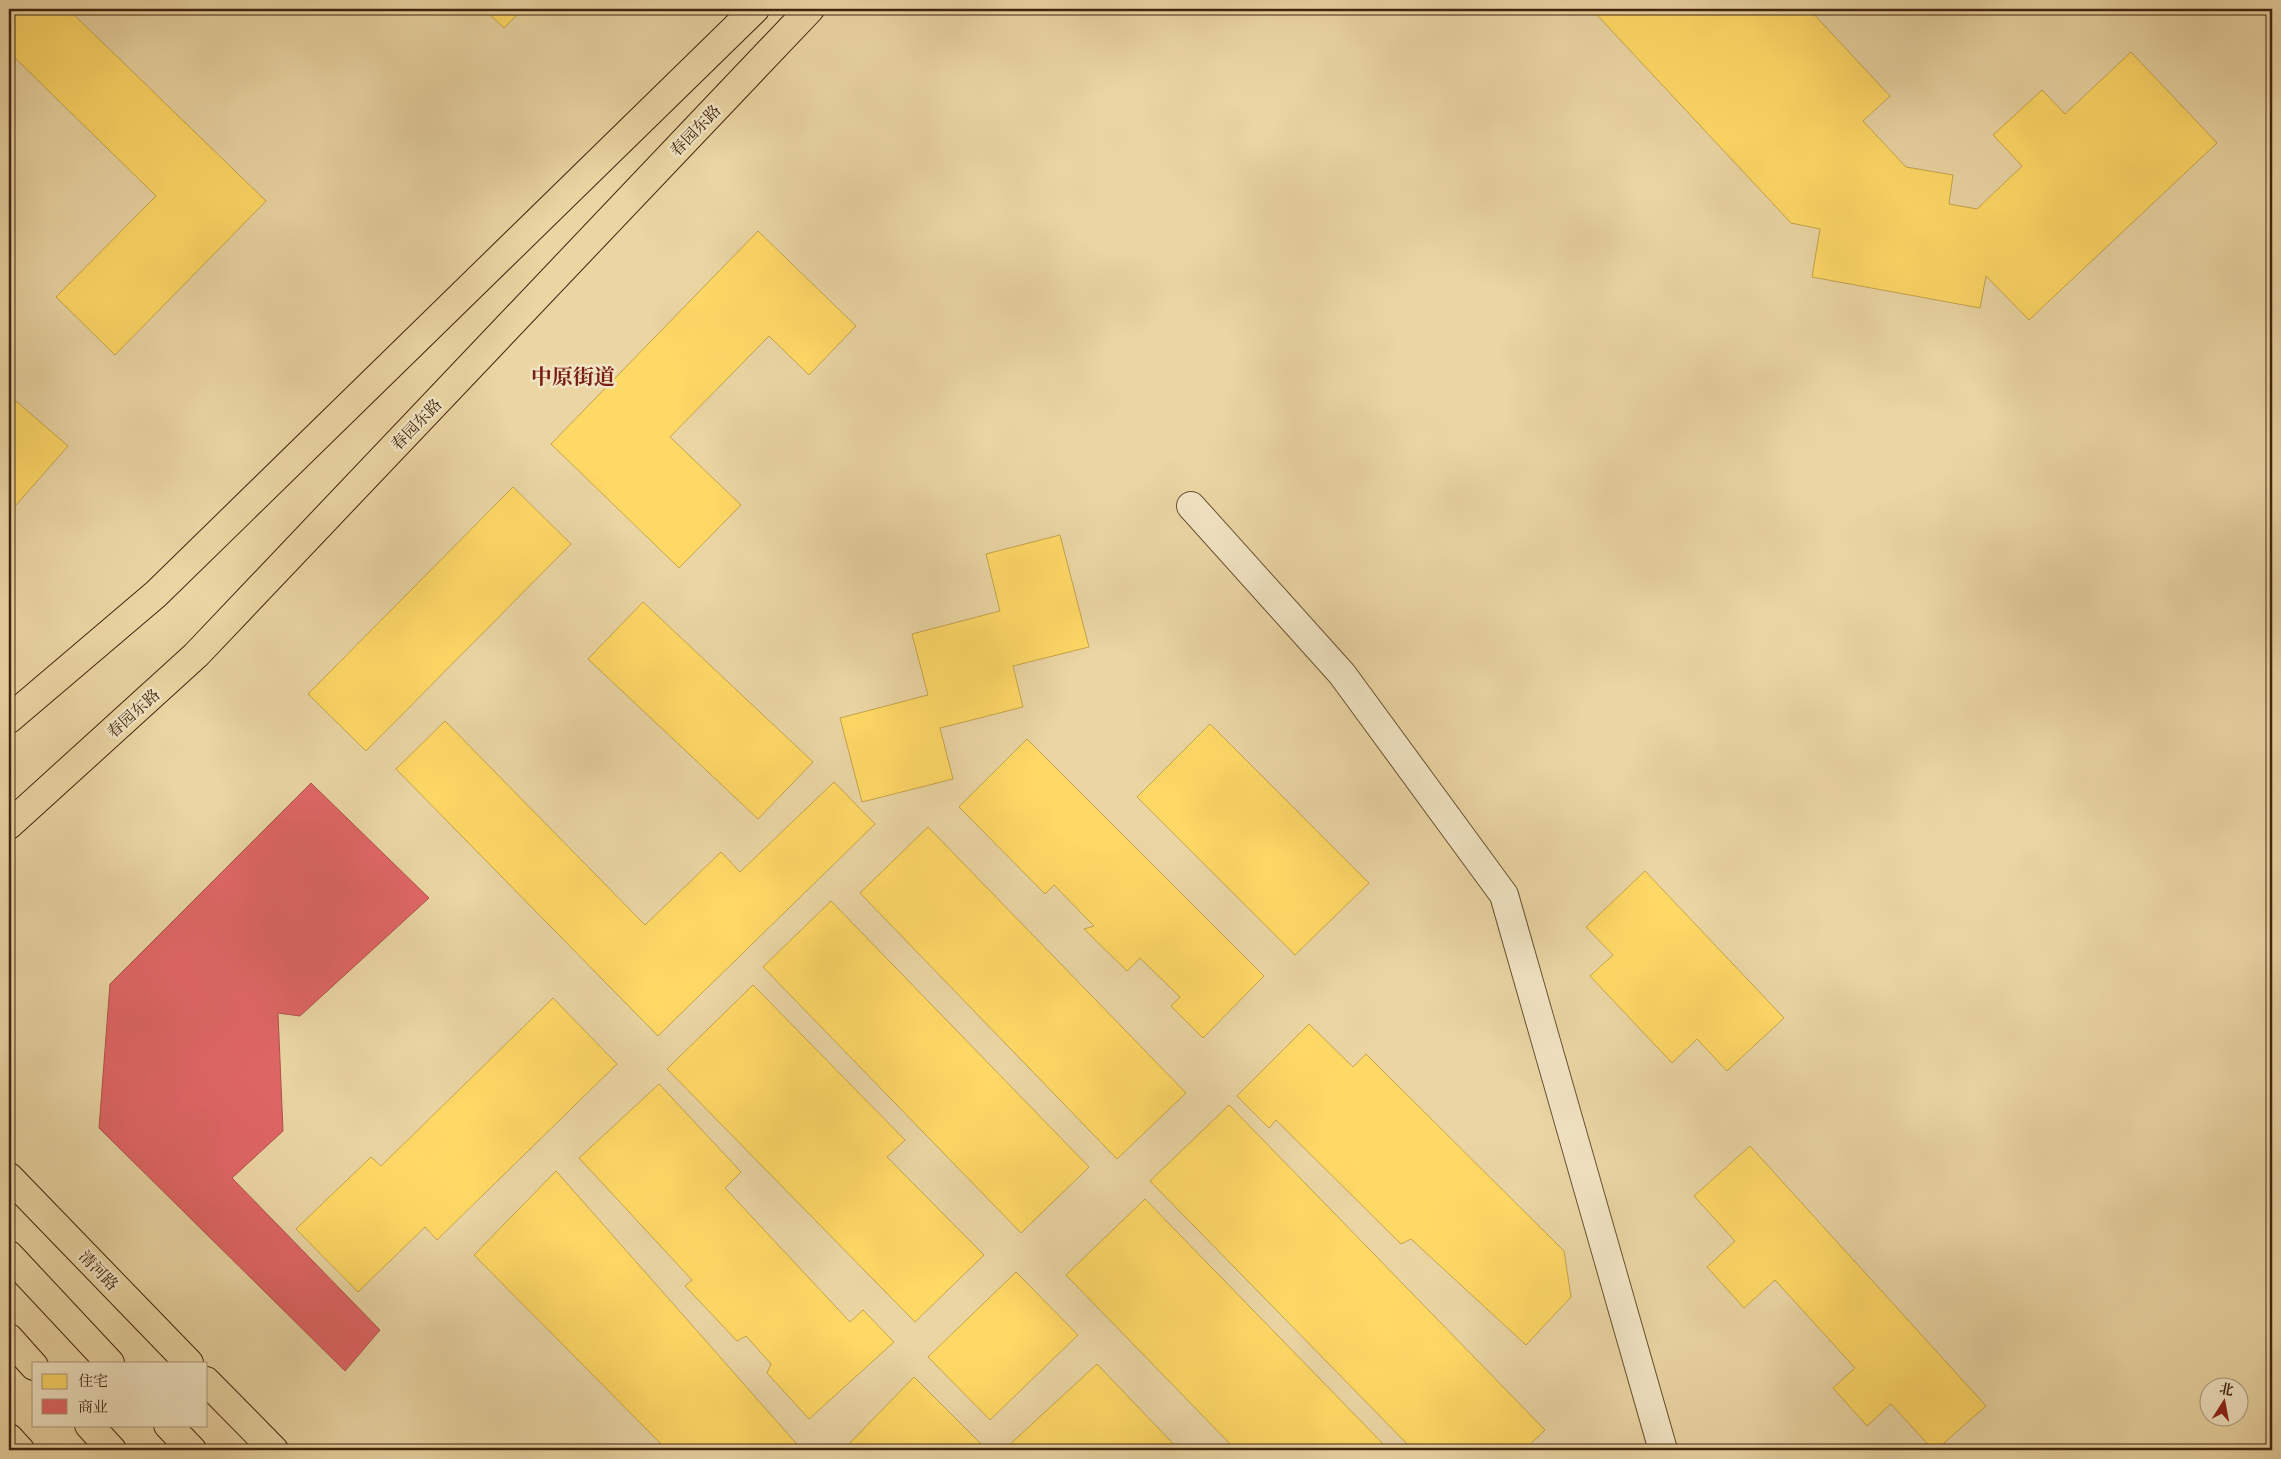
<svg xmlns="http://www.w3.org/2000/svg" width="2281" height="1459" font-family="'Libre Bodoni','Noto Serif SC',serif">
	<rect width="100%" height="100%" fill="#ead5a3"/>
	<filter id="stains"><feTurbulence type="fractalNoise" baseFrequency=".004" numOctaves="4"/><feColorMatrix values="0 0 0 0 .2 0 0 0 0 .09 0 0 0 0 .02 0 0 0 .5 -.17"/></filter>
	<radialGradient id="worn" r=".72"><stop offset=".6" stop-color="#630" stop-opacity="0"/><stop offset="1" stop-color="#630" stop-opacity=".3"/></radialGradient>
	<!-- homes -->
	<g fill="#ffd966" stroke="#c6a34c">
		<polygon points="9,9 68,9 266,201 115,355 56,297 156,196 9,52"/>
		<polygon points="484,9 523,9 504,28"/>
		<polygon points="1604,9 1809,9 1890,96 1863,121 1906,167 1953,175 1949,204 1977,209 2022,166 1993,135 2042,90 2065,114 2131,52 2217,143 2029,320 1986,276 1980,308 1812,277 1820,229 1791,223 1597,15"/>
		<polygon points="758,231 856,326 809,375 769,336 670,437 741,505 679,568 551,444"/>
		<polygon points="9,395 68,446 9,513"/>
		<polygon points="513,487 571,544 366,751 308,694"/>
		<polygon points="1060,535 1089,647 1013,666 1023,707 940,728 953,779 862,802 840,718 928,695 912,634 1000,611 986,554"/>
		<polygon points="643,602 813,762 758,819 588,659"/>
		<polygon points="445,721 645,925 721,852 740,872 834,782 875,824 658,1036 396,769"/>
		<polygon points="1210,724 1369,883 1295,955 1137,797"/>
		<polygon points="1027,739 1264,976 1203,1038 1171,1006 1180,997 1140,958 1127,971 1084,929 1094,926 1054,885 1045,894 959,807"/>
		<polygon points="928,827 1186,1093 1117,1159 860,893"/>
		<polygon points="1645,871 1784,1018 1727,1071 1697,1039 1672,1063 1590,976 1613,955 1586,927"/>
		<polygon points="831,901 1089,1167 1021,1233 763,967"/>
		<polygon points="753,985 905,1140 887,1157 984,1255 915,1322 667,1069"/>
		<polygon points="553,998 617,1064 437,1240 425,1227 358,1292 296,1229 371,1157 381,1166"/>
		<polygon points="1309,1024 1353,1067 1366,1054 1564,1251 1571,1297 1526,1345 1411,1239 1401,1244 1276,1120 1269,1128 1237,1096"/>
		<polygon points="659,1084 741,1172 725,1188 850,1322 863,1310 894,1342 809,1419 767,1373 771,1364 746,1336 737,1341 685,1286 692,1280 579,1158"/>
		<polygon points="1229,1105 1545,1430 1524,1450 1413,1450 1150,1181"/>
		<polygon points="1750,1146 1986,1406 1936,1450 1933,1450 1891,1404 1867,1426 1833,1388 1855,1368 1775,1280 1744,1308 1707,1267 1735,1241 1694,1196"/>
		<polygon points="556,1171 802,1450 667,1450 474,1255"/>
		<polygon points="1145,1199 1389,1450 1236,1450 1066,1275"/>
		<polygon points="1016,1272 1078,1335 990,1420 928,1357"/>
		<polygon points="1097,1364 1179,1450 1010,1450 1007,1447"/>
		<polygon points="914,1377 987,1450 843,1450"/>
	</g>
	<!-- shops -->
	<polygon fill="#e06666" stroke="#b0524c" points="311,783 429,898 300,1016 278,1013 283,1131 232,1178 380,1330 345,1371 99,1128 110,984"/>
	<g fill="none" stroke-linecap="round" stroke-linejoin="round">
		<!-- minor casing -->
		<g stroke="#6b5133" stroke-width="30">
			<polyline id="minor" points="1191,506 1342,674 1504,895 1663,1450"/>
		</g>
		<!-- primary casing -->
		<g stroke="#41250e" stroke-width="30">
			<g id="primary">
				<polyline points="9,719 156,594 755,9"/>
				<polyline points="9,825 196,655 810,9"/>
				<polyline points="9,1177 189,1363"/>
				<polyline points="206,1381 274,1450"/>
				<polyline points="9,1438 20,1450"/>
			</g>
		</g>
		<!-- trunk casing -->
		<g stroke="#41250e" stroke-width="30">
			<g id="trunk">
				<polyline points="9,1255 110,1363"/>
				<polyline points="9,1338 34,1366"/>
				<polyline points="89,1425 112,1450"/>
				<polyline points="168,1425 192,1450"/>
			</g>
		</g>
		<!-- minor -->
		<use href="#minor" stroke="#f1e4c3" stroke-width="28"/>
		<!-- primary -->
		<use href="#primary" stroke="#ead5a3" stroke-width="28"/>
		<!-- trunk -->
		<use href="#trunk" stroke="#ead5a3" stroke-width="28"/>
	</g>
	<g text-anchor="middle" stroke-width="5" stroke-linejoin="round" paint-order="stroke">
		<!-- street labels -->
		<g font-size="16" fill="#41250e" stroke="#f1e4c3">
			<text transform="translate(695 130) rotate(-46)" y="6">春园东路</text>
			<text transform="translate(416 424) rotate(-46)" y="6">春园东路</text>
			<text transform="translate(133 713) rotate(-42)" y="6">春园东路</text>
			<text transform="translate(99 1270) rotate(46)" y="6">清河路</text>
		</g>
		<!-- district labels -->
		<g font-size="21" font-weight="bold" fill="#7a1f14" stroke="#f1e4c3">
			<text x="573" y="384">中原街道</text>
		</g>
	</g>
	<!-- margin -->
	<rect width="2281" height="1459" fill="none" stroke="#ead5a3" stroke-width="30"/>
	<rect x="10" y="10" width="2261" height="1439" fill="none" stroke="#41250e" stroke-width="2.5"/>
	<rect x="15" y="15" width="2251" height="1429" fill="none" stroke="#41250e"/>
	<!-- legend -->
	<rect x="32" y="1362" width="175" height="65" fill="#f1e4c3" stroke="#ab987b"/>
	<rect x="42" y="1374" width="25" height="15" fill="#ffd966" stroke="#ab987b"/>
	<text x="78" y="1386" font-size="15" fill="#41250e">住宅</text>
	<rect x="42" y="1399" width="25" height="15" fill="#e06666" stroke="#ab987b"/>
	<text x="78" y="1412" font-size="15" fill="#41250e">商业</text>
	<!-- north arrow -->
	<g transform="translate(2224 1402) rotate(11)"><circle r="24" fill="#f1e4c3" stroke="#ab987b"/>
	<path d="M0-4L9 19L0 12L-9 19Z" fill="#8f2418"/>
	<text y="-8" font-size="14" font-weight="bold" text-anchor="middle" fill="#41250e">北</text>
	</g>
	<rect width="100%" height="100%" filter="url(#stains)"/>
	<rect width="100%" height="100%" fill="url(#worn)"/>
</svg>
